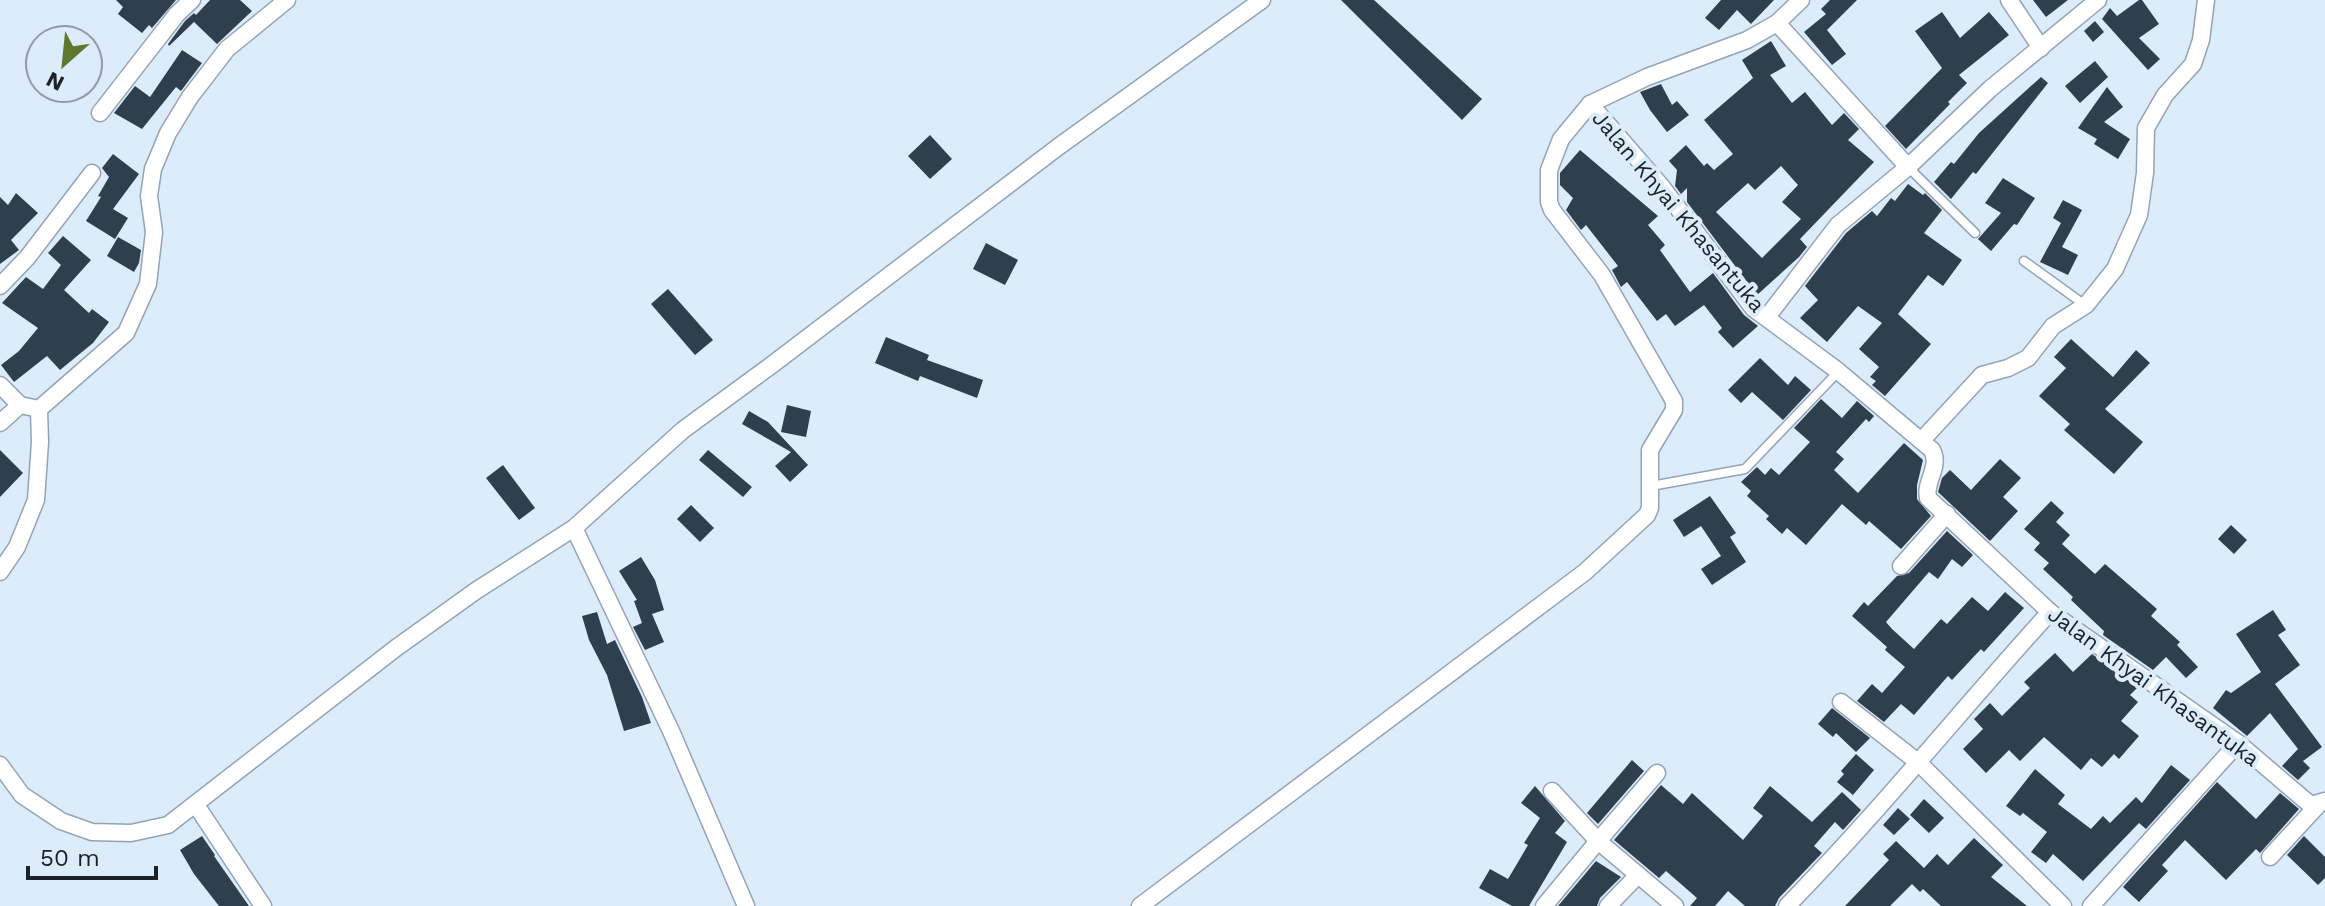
<svg xmlns="http://www.w3.org/2000/svg" width="2325" height="906" font-family="'Work Sans',sans-serif">
	<rect width="100%" height="100%" fill="#dcecfb"/>
	<!-- building -->
	<g fill="#303f4e" fill-rule="evenodd">
		<polygon points="116,0 176,0 152,28 149,25 142,33 118,14 123,7"/>
		<polygon points="210,0 240,0 252,11 217,44 194,22 169,46 168,44 185,21 194,13 196,15"/>
		<polygon points="1341,0 1374,0 1482,99 1462,120"/>
		<polygon points="1721,0 1774,0 1751,24 1737,10 1719,30 1705,18"/>
		<polygon points="1830,0 1857,0 1827,30 1846,54 1832,65 1804,32 1826,14 1821,9"/>
		<polygon points="2033,0 2068,0 2046,17"/>
		<polygon points="2139,0 2142,0 2159,24 2139,38 2160,59 2148,70 2102,19 2110,8 2117,16"/>
		<polygon points="1942,12 1960,38 1989,12 2009,35 1959,75 1967,83 1948,102 1950,104 1906,149 1885,126 1942,68 1915,31"/>
		<polygon points="2095,21 2104,32 2093,42 2084,31"/>
		<path d="M1771,41L1786,66L1770,75L1792,103L1805,92L1832,125L1844,113L1859,129L1848,140L1874,162L1800,239L1807,247L1799,257L1757,295L1687,202V188L1681,194L1675,186L1677,170L1669,161L1686,145L1704,166L1707,163L1714,170L1733,154L1704,120L1753,78L1742,60ZM1781,166L1798,185L1782,202L1801,219L1762,258L1716,212L1748,183L1755,190Z"/>
		<polygon points="182,50 202,63 181,91 176,87 142,129 114,113 135,86 150,97"/>
		<polygon points="2095,61 2108,77 2080,103 2065,86"/>
		<polygon points="2041,77 2048,83 1976,174 1973,172 1951,199 1934,182 1951,162 1954,164 1979,133"/>
		<polygon points="1661,84 1672,105 1677,101 1689,115 1667,132 1650,110 1640,92"/>
		<polygon points="2107,87 2123,107 2104,122 2130,139 2118,159 2094,144 2097,139 2078,128"/>
		<polygon points="930,135 952,159 930,179 908,156"/>
		<polygon points="1580,150 1658,216 1648,225 1665,245 1660,250 1690,292 1713,273 1744,315 1758,326 1733,348 1718,332 1722,328 1704,305 1675,326 1666,314 1657,321 1627,282 1621,287 1612,270 1618,266 1586,225 1581,230 1566,210 1573,198 1560,185 1560,173"/>
		<polygon points="113,154 139,174 113,209 128,218 115,239 86,221 101,197 98,196 109,177 102,168"/>
		<polygon points="2003,178 2035,198 2017,225 2014,224 1991,251 1978,239 2001,213 1985,203"/>
		<polygon points="1908,184 1923,195 1925,193 1942,210 1924,233 1962,260 1943,286 1928,275 1898,314 1931,344 1885,396 1872,385 1876,381 1870,377 1879,367 1859,349 1882,323 1858,306 1827,342 1800,318 1818,300 1805,286 1846,233 1872,211 1877,216 1891,198 1895,201"/>
		<polygon points="16,193 38,213 11,240 19,250 0,264 0,197 8,205"/>
		<polygon points="2063,200 2082,210 2062,247 2078,255 2068,275 2040,262 2061,223 2053,218"/>
		<polygon points="63,236 91,260 64,290 89,313 92,309 109,322 93,343 60,370 47,356 14,382 1,365 19,351 38,328 2,303 26,277 43,289 61,265 48,253"/>
		<polygon points="118,237 141,250 139,263 134,272 107,256"/>
		<polygon points="986,243 1018,260 1005,285 973,269"/>
		<polygon points="668,289 713,340 695,355 651,304"/>
		<polygon points="886,337 929,355 927,360 983,380 977,398 920,376 918,381 875,363"/>
		<polygon points="2071,339 2113,377 2136,350 2150,363 2105,409 2143,442 2114,474 2064,430 2070,424 2039,396 2066,368 2054,357"/>
		<polygon points="1760,358 1788,385 1795,376 1811,390 1783,420 1752,392 1741,403 1728,390"/>
		<polygon points="1821,399 1842,418 1857,401 1874,416 1869,422 1866,419 1836,452 1844,459 1834,470 1858,493 1904,443 1923,460 1917,485 1917,499 1931,516 1901,549 1869,521 1866,525 1842,504 1806,545 1787,528 1782,534 1766,519 1769,516 1747,496 1751,491 1741,482 1757,467 1765,475 1771,468 1779,475 1810,442 1794,428"/>
		<polygon points="787,405 811,411 806,437 781,432"/>
		<polygon points="749,411 768,422 808,465 790,482 775,466 791,452 742,424"/>
		<polygon points="0,450 23,473 0,497"/>
		<polygon points="708,450 752,487 743,497 699,460"/>
		<polygon points="2000,459 2021,478 2003,497 2018,511 1990,541 1938,492 1942,478 1950,470 1971,490"/>
		<polygon points="503,465 535,508 519,520 486,478"/>
		<polygon points="1710,496 1736,533 1730,537 1746,562 1712,585 1701,569 1721,556 1701,526 1684,537 1673,520"/>
		<polygon points="2051,501 2064,513 2056,522 2070,535 2062,544 2095,574 2105,564 2157,609 2151,616 2180,642 2177,645 2198,667 2186,678 2166,657 2153,670 2103,635 2104,631 2071,600 2073,597 2043,569 2049,563 2034,550 2040,543 2024,529"/>
		<polygon points="691,505 714,528 700,542 677,519"/>
		<polygon points="2231,525 2247,540 2234,554 2218,539"/>
		<polygon points="1947,531 1973,555 1962,567 1952,559 1938,579 1929,572 1886,622 1892,629 1914,649 1941,619 1947,624 1972,597 1988,611 2005,592 2024,608 1984,652 1981,649 1952,680 1948,676 1914,715 1901,704 1884,722 1857,701 1872,684 1882,693 1905,667 1885,650 1887,647 1852,616 1864,602 1868,606 1897,576 1909,573"/>
		<polygon points="641,557 655,580 664,610 652,614 664,642 645,650 633,627 642,623 634,601 637,600 619,571"/>
		<polygon points="2273,610 2286,630 2278,635 2300,665 2275,684 2322,747 2303,761 2310,768 2298,780 2282,766 2298,749 2270,713 2247,736 2213,708 2226,690 2231,693 2261,672 2236,634"/>
		<polygon points="597,612 607,644 615,640 642,697 651,723 624,731 607,675 589,640 582,616"/>
		<polygon points="2055,653 2073,672 2092,654 2138,687 2130,695 2138,702 2121,721 2139,736 2119,759 2114,754 2102,767 2091,758 2081,770 2044,737 2020,761 2009,750 1986,773 1963,749 1983,729 1974,719 1990,703 2002,716 2030,688 2024,682"/>
		<polygon points="1832,708 1870,738 1856,752 1836,733 1833,737 1818,724"/>
		<polygon points="1856,754 1874,770 1853,795 1837,782 1844,774 1841,771"/>
		<polygon points="1632,760 1644,771 1598,824 1587,813"/>
		<polygon points="2171,765 2190,780 2146,829 2139,823 2083,881 2053,854 2046,863 2031,852 2047,832 2023,813 2020,816 2006,806 2035,769 2065,795 2058,804 2091,829 2103,816 2110,823 2136,797 2142,803"/>
		<polygon points="2217,782 2256,819 2280,793 2299,809 2260,853 2256,849 2226,880 2185,840 2162,865 2168,871 2139,902 2123,887"/>
		<polygon points="1661,785 1683,804 1692,793 1743,840 1763,816 1753,808 1770,786 1812,822 1842,792 1861,810 1843,830 1835,822 1814,846 1822,853 1779,898 1775,906 1745,906 1728,891 1715,906 1690,906 1697,898 1666,871 1659,878 1614,840"/>
		<polygon points="1535,786 1565,821 1555,833 1567,842 1529,906 1512,906 1479,888 1490,869 1508,879 1528,845 1524,843 1540,818 1521,803"/>
		<polygon points="1924,799 1944,818 1929,833 1910,815"/>
		<polygon points="1898,808 1910,819 1894,835 1883,825"/>
		<polygon points="202,836 215,855 214,856 249,906 219,906 194,874 180,850"/>
		<polygon points="2304,836 2325,857 2325,878 2318,885 2287,855"/>
		<polygon points="1974,838 2003,865 1991,877 2027,906 1941,906 1923,889 1920,892 1912,884 1890,906 1845,906 1889,860 1883,854 1896,841 1924,868 1937,854 1948,865"/>
		<polygon points="1596,861 1621,877 1600,898 1597,906 1558,906"/>
	</g>
	<g fill="none" stroke-linecap="round" stroke-linejoin="round">
		<!-- service casing -->
		<g stroke="#92a4b6" stroke-width="11">
			<g id="service">
				<polyline points="1908,167 1975,233"/>
				<polyline points="2024,261 2085,305"/>
				<polyline points="1651,486 1745,469 1838,372"/>
			</g>
		</g>
		<!-- minor casing -->
		<g stroke="#92a4b6" stroke-width="19">
			<g id="minor">
				<polyline points="2009,0 2041,48"/>
				<polyline points="1777,23 1908,167"/>
				<path d="M1590,104L1662,187L1753,308L1838,371L1932,450C1941,467 1924,482 1928,498L2050,612L2238,743L2306,801L2311,805L2325,801"/>
				<polyline points="100,113 177,14 192,0"/>
				<polyline points="0,286 27,258 92,173"/>
				<polyline points="1767,317 1838,225 1908,167 1990,89 2098,0"/>
				<polyline points="0,385 20,405 39,409"/>
				<polyline points="0,423 20,405"/>
				<polyline points="1922,440 1982,375 2008,368 2028,358 2053,326 2086,305 2115,269 2139,215 2145,173 2146,128 2165,95 2193,64 2201,40 2206,0"/>
				<polyline points="574,528 671,731 746,906"/>
				<polyline points="1901,566 1947,514"/>
				<polyline points="0,572 17,547 36,500 40,442 39,409 126,333 148,284 154,232 149,196 153,169 168,133 190,97 227,49 287,0"/>
				<polyline points="1841,702 1919,763 2063,906"/>
				<polyline points="0,765 22,795 61,821 92,832 131,833 168,825 396,648 477,590 574,528 683,430 773,364 1058,147 1262,0"/>
				<polyline points="1552,791 1598,841 1657,773"/>
				<polyline points="196,805 263,906"/>
				<polyline points="2270,857 2319,804"/>
				<polyline points="1140,906 1585,572 1647,515 1650,508 1650,450 1674,410 1674,401 1602,275 1552,210 1549,202 1549,170 1561,139 1590,104 1647,77 1747,40 1777,23 1801,0"/>
				<polyline points="1544,906 1598,841 1675,906"/>
				<polyline points="1608,906 1638,875"/>
				<path d="M1787,906C1879,812 1961,710 2050,612"/>
				<polyline points="2091,906 2238,743"/>
			</g>
		</g>
		<!-- service -->
		<use href="#service" stroke="#fff" stroke-width="8"/>
		<!-- minor -->
		<use href="#minor" stroke="#fff" stroke-width="16"/>
	</g>
	<g text-anchor="middle" stroke-width="8" stroke-linejoin="round" paint-order="stroke">
		<!-- street labels -->
		<g font-size="22" fill="#1b2229" stroke="#dcecfb">
			<text transform="translate(1679 211) rotate(50)" y="8">Jalan Khyai Khasantuka</text>
			<text transform="translate(2154 686) rotate(36)" y="8">Jalan Khyai Khasantuka</text>
		</g>
	</g>
	<!-- north arrow -->
	<g transform="translate(64 64) rotate(207)"><circle r="38" fill="#dcecfb" stroke="#8f9ba7" stroke-width="2"/>
	<path d="M0-6L14 30L0 20L-14 30Z" fill="#5e792d"/>
	<text y="-12" font-size="22" font-weight="bold" text-anchor="middle" fill="#1b2229">N</text>
	</g>
	<!-- scale -->
	<path d="M28 866v12h128v-12" fill="none" stroke="#1b2229" stroke-width="4"/>
	<text x="40" y="866" font-size="24" fill="#1b2229" stroke="#dcecfb" stroke-width="6" paint-order="stroke">50 m</text>
</svg>
